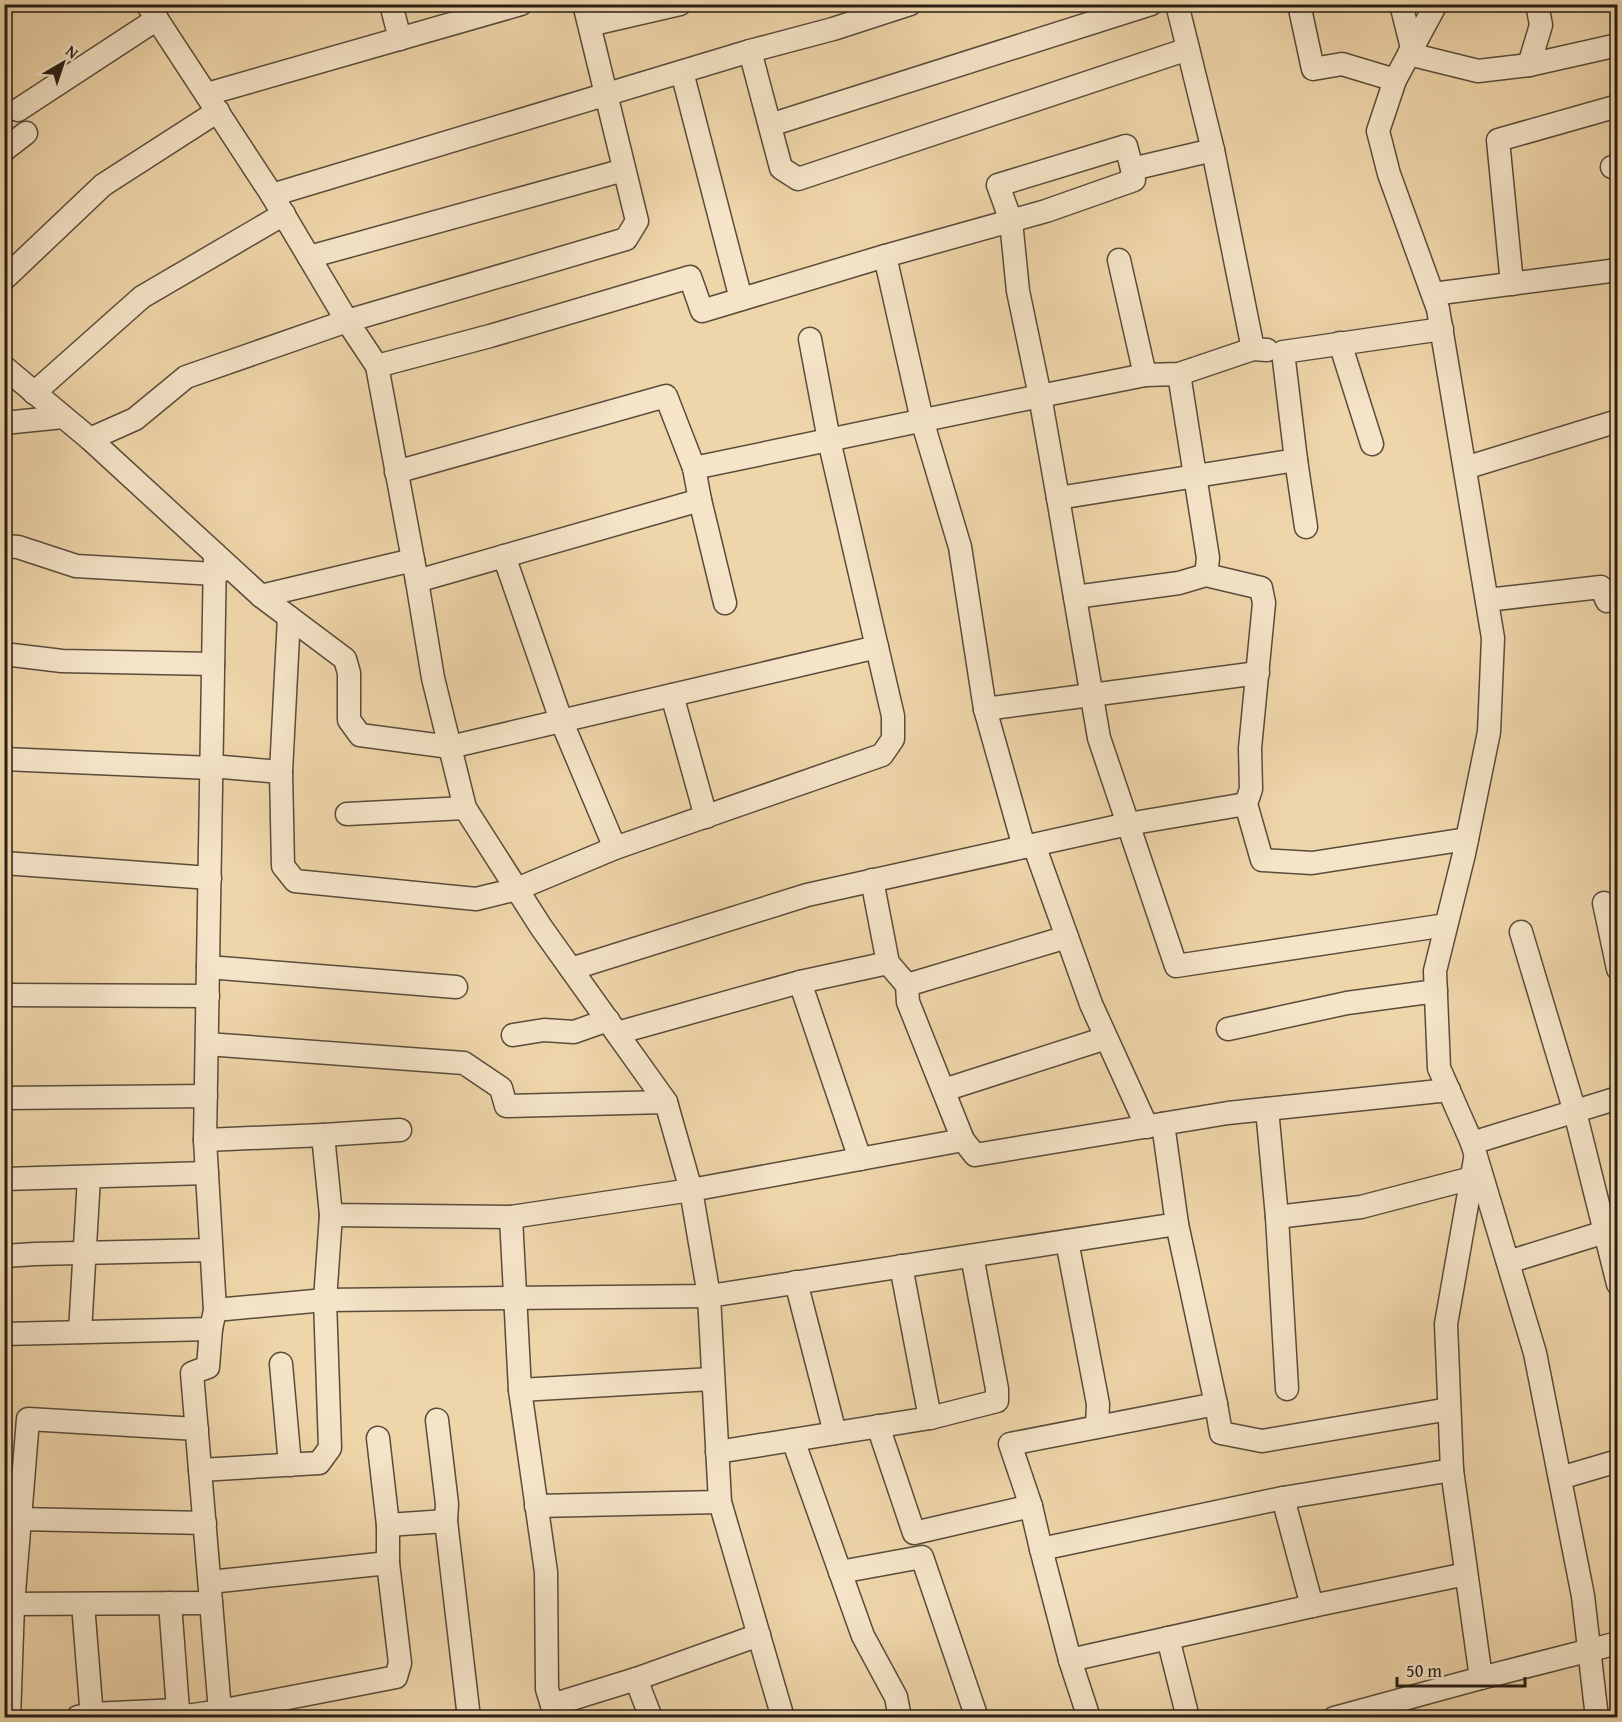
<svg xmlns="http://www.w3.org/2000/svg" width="1622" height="1722" font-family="'Gentium Book Plus',serif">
	<rect width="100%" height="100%" fill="#efd6aa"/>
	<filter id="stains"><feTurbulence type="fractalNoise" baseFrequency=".00333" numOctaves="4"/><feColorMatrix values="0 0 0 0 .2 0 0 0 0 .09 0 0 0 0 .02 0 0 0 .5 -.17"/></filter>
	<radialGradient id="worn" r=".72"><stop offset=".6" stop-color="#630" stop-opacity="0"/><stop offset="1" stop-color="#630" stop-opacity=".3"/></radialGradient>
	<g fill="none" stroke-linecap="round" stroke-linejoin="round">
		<!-- minor casing -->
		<g stroke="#594c3b" stroke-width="25">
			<g id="minor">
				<polyline points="147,4 272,195 347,321 377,366 417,581 433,678 465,808 541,927 666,1102 691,1190 511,1217 331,1215 323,1135 205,1140"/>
				<polyline points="391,4 400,39"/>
				<polyline points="591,4 602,22 680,4"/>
				<polyline points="1177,4 1213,150 1253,349 1267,350"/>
				<polyline points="1299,4 1313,69 1342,64 1395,80"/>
				<polyline points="1401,4 1412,48"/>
				<polyline points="1436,4 1395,80 1378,131 1389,174 1438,309 1493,638 1489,732 1464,854 1435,971 1439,1068 1472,1143 1535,1353 1583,1596 1597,1718"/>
				<polyline points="1537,4 1541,25 1529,65 1618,45"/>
				<polyline points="750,51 781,168 798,179 1188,49"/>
				<polyline points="1409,54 1478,71 1529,65"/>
				<polyline points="682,72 741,299"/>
				<polyline points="207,94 521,4"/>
				<polyline points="18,110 157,19"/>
				<polyline points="770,125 1151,4"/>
				<polyline points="4,150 26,133"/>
				<polyline points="1213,150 1132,169 1126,146 998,185 1011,221 1018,291 1040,396 1145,375 1179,374 1253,349"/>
				<polyline points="1612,167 1618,166"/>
				<polyline points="272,195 750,51 833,29 910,4"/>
				<polyline points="309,257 624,170"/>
				<polyline points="1119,260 1145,375"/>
				<polyline points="4,279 103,185 218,111"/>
				<polyline points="1512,284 1498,140 1618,106"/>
				<polyline points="1433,294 1618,270"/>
				<polyline points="1340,343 1372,444"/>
				<polyline points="377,366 490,336 690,277 702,311 885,256"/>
				<polyline points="4,367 90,439 261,596 413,560"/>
				<polyline points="1179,374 1208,558 1206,575"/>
				<polyline points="34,393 142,297 284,214"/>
				<polyline points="4,423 63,417"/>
				<polyline points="90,439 135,419 186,377 347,321 626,239 637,221 584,4"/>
				<polyline points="1296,460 1306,527"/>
				<polyline points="1465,468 1618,421"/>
				<polyline points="396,472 666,396 694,468 1040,396 1058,498 1296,460 1283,352 1442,329"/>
				<polyline points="1058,498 1099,738 1176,966 1446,925"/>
				<polyline points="700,500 725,603"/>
				<polyline points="4,546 18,547 76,566 215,574 215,569 223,570"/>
				<polyline points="504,556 561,720 615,848"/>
				<polyline points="417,581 700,500 694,468"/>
				<polyline points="261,596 345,659 349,673 349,720 360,735 450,747 877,647"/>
				<polyline points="1075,597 1179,583 1206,575 1261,588 1264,603 1250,748 1251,789 1246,804 1262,860 1312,863 1467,839"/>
				<polyline points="1487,600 1601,587 1607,601 1618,598"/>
				<polyline points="289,617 281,772 283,866 295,881 476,899 517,889 615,848 882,755 893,739 893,716 829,440 810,339"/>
				<polyline points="4,654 62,661 213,664"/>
				<polyline points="672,695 706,817"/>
				<polyline points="985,709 1258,673"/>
				<polyline points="4,759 211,768 211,766 281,772"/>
				<polyline points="347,814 465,808"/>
				<polyline points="1034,845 1091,1004 1147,1127"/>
				<polyline points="1024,847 985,709 960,547 922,420 885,256 1046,211 1134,180 1132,169"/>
				<polyline points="4,863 210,878"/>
				<polyline points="872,880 888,963 907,985 908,1002 963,1140"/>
				<polyline points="1604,903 1618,969"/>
				<polyline points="1521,932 1575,1112 1618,1284"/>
				<polyline points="208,967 456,987"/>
				<polyline points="571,969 807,895 1128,824 1246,804"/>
				<polyline points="800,982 860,1159"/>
				<polyline points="907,985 1067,937"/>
				<polyline points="4,995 208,996"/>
				<polyline points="1228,1029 1347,1003 1436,991"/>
				<polyline points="617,1033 800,982 888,963"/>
				<polyline points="513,1035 544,1030 574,1032 608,1020"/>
				<polyline points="207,1044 464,1063 501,1088 506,1106 666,1102"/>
				<polyline points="944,1090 1106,1038"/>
				<polyline points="4,1098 206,1096"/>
				<polyline points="1267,1109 1277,1217 1287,1389"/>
				<polyline points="1163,1124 1177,1224"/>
				<polyline points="323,1135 400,1130"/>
				<polyline points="1472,1143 1618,1098"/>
				<polyline points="1475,1159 1446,1324 1452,1470 1481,1678 1618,1643"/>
				<polyline points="4,1179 207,1173"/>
				<polyline points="511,1217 520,1390 546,1572 547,1689 556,1718"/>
				<polyline points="1277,1217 1361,1207 1472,1178"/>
				<polyline points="1067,1241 1098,1404 1097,1427"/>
				<polyline points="4,1256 35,1254 211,1250"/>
				<polyline points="1508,1262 1605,1232"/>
				<polyline points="796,1282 835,1433"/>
				<polyline points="215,1310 325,1300 709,1296 691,1190 963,1140 975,1155 1228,1113 1449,1090"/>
				<polyline points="80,1332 89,1177"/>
				<polyline points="4,1334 211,1329 215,1310 205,1140 215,554"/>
				<polyline points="281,1364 290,1465"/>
				<polyline points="520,1390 712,1379"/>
				<polyline points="930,1418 997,1401 997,1389 972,1256"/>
				<polyline points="437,1420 447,1504 446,1521 469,1718"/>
				<polyline points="878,1426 914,1533 1031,1506 1041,1549"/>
				<polyline points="793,1440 863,1636 896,1697 900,1718"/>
				<polyline points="717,1452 930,1418 901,1266"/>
				<polyline points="200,1470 319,1463 330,1448 325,1300 331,1215"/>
				<polyline points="1560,1478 1618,1461"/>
				<polyline points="1283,1498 1312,1606 1466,1574"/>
				<polyline points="536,1506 720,1502"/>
				<polyline points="1031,1506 1010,1444 1216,1404 1221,1433 1262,1441 1449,1409 1449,1407"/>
				<polyline points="19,1519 205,1523"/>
				<polyline points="388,1525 446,1521"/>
				<polyline points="840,1572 922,1557 977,1718"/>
				<polyline points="210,1582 388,1563"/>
				<polyline points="170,1603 178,1710"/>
				<polyline points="4,1604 211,1603"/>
				<polyline points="83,1604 92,1718"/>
				<polyline points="1168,1638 1188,1718"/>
				<polyline points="1070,1660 1312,1606"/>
				<polyline points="636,1679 651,1718"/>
				<polyline points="552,1705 636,1679 759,1635"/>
				<polyline points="220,1711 396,1677 400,1663 388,1563 388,1525 378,1438"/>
				<polyline points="78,1717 91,1714 178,1710 187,1716"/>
				<polyline points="9,1718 13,1605 28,1419 197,1429"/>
				<polyline points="188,1718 187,1716 220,1711 192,1373 208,1367 211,1329"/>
				<polyline points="783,1718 720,1502 709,1296 1177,1224 1216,1404"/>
				<polyline points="1089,1718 1070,1660 1041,1549 1283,1498 1452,1470"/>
				<polyline points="1334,1718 1481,1678"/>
			</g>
		</g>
		<!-- minor -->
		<use href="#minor" stroke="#f5e4c8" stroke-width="22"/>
	</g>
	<!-- margin -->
	<rect width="1622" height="1722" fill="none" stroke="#efd6aa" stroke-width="24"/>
	<rect x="6" y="6" width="1610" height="1710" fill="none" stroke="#271e16" stroke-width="3"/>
	<rect x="12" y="12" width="1598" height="1698" fill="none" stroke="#271e16" stroke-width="1.5"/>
	<!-- north arrow -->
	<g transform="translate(63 63) rotate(39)" stroke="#f5e4c8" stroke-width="4.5" paint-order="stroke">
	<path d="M0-4.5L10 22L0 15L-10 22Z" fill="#271e16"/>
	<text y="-9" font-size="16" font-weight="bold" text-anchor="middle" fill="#271e16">N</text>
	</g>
	<!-- scale -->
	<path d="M1397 1677v9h128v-9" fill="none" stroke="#271e16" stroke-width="3"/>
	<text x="1406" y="1677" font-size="18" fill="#271e16" stroke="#f5e4c8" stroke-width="4.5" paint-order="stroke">50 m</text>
	<rect width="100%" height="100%" filter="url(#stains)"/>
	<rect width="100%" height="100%" fill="url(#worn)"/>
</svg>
